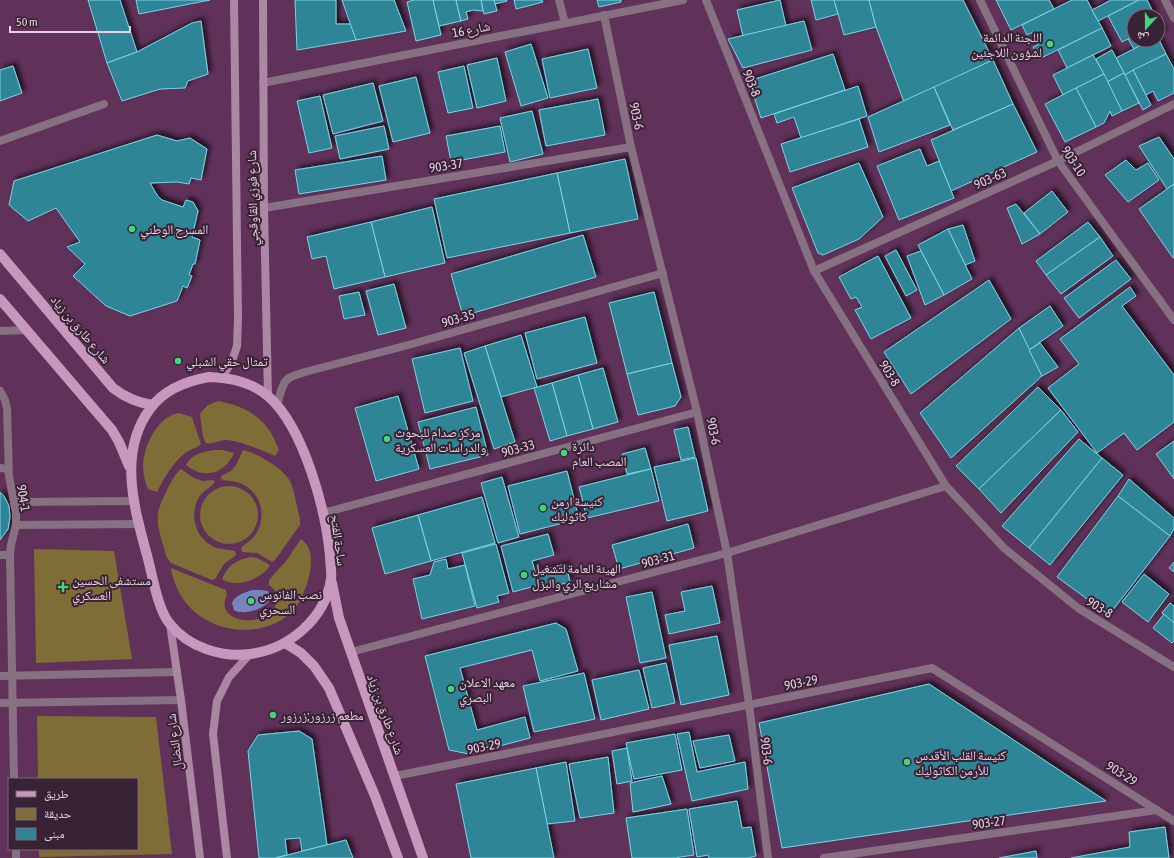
<svg xmlns="http://www.w3.org/2000/svg" width="1174" height="858" font-family="'Asap Condensed','Noto Naskh Arabic',sans-serif">
	<defs>
		<filter id="shadow"><feDropShadow dx="3.5" dy="-3.5" stdDeviation="2" flood-color="#0009"/></filter>
	</defs>
	<rect width="100%" height="100%" fill="#603159"/>
	<!-- green -->
	<g fill="#7e6d37">
		<path d="M218,401C249,407 268,419 279,450L275,456C260,450 244,442 227,440C220,439 213,445 206,443L203,437L200,414L203,410L208,405Z"/>
		<path d="M179,413L192,417L201,444C198,448 190,449 185,453C172,464 164,478 157,492L148,489C145,482 143,473 143,465C144,445 158,416 179,413Z"/>
		<path d="M214,450H223L234,453C225,474 204,480 186,465C191,454 203,452 214,450Z"/>
		<path d="M243,450C257,453 285,469 291,483C295,494 297,507 300,519V525L275,560L272,562L257,553L242,552L241,548C246,543 252,540 256,534C267,515 261,493 242,484C235,480 228,482 221,479V476L231,471L236,465Z"/>
		<path d="M181,469L194,478L203,481L213,480L215,482C210,488 203,491 199,497C189,515 195,538 214,547C221,550 228,549 235,551L236,555L224,564L215,579L212,580L171,563L167,558C163,544 156,527 158,513C159,505 164,497 167,490C171,482 175,474 181,469Z"/>
		<circle cx="229" cy="515" r="29"/>
		<path d="M301,539C312,547 312,559 310,572C308,583 300,605 291,613C258,642 201,632 180,594C176,586 172,578 171,568L226,590L227,595C211,627 280,631 278,593L269,585V580L286,561Z"/>
		<polygon points="34,549 114,551 132,659 36,663"/>
		<path d="M251,557L257,558L270,565C262,579 236,589 222,579C227,566 237,559 251,557Z"/>
		<polygon points="37,716 156,717 172,854 39,857 39,849 137,849 137,779 38,779"/>
	</g>
	<!-- water -->
	<path fill="#7785bc" d="M252,590H261L268,591L271,597C268,609 243,616 234,610L232,603C235,595 244,593 252,590Z"/>
	<!-- building -->
	<g fill="#2d8596" stroke="#7cd4e6" filter="url(#shadow)">
		<polygon points="88,0 120,0 137,52 107,63"/>
		<polygon points="136,0 210,0 139,14"/>
		<polygon points="295,0 336,0 336,24 351,24 356,40 297,50"/>
		<polygon points="342,0 394,0 406,31 356,40"/>
		<polygon points="414,0 433,0 441,35 416,41 407,2"/>
		<polygon points="433,0 456,0 461,21 439,26"/>
		<polygon points="456,0 481,0 483,11 473,10 466,12 468,19 461,21"/>
		<polygon points="481,0 494,0 497,11 484,14"/>
		<polygon points="494,0 507,0 507,1 495,4"/>
		<polygon points="514,0 542,0 543,2 516,9"/>
		<polygon points="597,0 621,0 621,2 599,7"/>
		<polygon points="780,0 786,26 743,36 737,10"/>
		<polygon points="811,0 834,0 838,14 816,20"/>
		<polygon points="834,0 869,0 876,27 844,35"/>
		<polygon points="869,0 963,0 993,60 904,102 876,27"/>
		<polygon points="996,0 1049,0 1054,9 1011,30"/>
		<polygon points="1072,0 1087,0 1102,28 1039,59 1033,47 1039,44 1033,32 1027,35 1022,25"/>
		<polygon points="1111,0 1139,0 1098,21 1092,10"/>
		<polygon points="1139,0 1147,0 1155,16 1134,16 1134,36 1122,42 1108,16"/>
		<polygon points="201,21 208,74 188,81 185,88 160,89 122,101 107,63 137,52 192,23"/>
		<polygon points="804,21 812,50 743,68 728,39"/>
		<polygon points="1158,23 1159,23 1164,33 1158,36"/>
		<polygon points="1102,28 1111,46 1067,68 1058,50"/>
		<polygon points="1134,36 1134,40 1151,40 1134,49 1128,39"/>
		<polygon points="1158,38 1166,54 1125,75 1116,58 1151,40 1158,40"/>
		<polygon points="531,44 548,98 521,106 505,52"/>
		<polygon points="588,49 597,88 550,98 542,59"/>
		<polygon points="1112,50 1124,73 1107,82 1096,59"/>
		<polygon points="833,54 845,90 761,118 749,81"/>
		<polygon points="1166,54 1174,69 1174,93 1158,101 1153,91 1146,95 1133,70"/>
		<polygon points="1093,55 1104,74 1063,95 1053,75"/>
		<polygon points="497,58 506,101 477,108 467,65"/>
		<polygon points="993,60 1013,104 953,130 934,87"/>
		<polygon points="13,66 22,93 0,101 0,70"/>
		<polygon points="464,66 473,108 448,113 438,72"/>
		<polygon points="1133,70 1151,105 1143,110 1125,75"/>
		<polygon points="1124,73 1139,103 1122,111 1107,82"/>
		<polygon points="1104,74 1122,111 1112,116 1110,111 1104,123 1096,127 1076,88"/>
		<polygon points="416,77 430,133 393,142 379,86"/>
		<polygon points="373,83 383,121 333,134 323,95"/>
		<polygon points="858,86 867,116 801,138 794,117 777,123 774,114"/>
		<polygon points="934,87 950,125 879,152 868,117"/>
		<polygon points="1076,88 1096,127 1065,142 1045,104"/>
		<polygon points="320,96 332,148 309,153 297,101"/>
		<polygon points="598,99 605,135 546,146 539,110"/>
		<polygon points="1013,104 1037,152 951,191 931,140"/>
		<polygon points="532,111 543,154 510,162 500,118"/>
		<polygon points="859,119 868,147 790,172 781,144"/>
		<polygon points="384,126 389,149 340,159 335,136"/>
		<polygon points="500,126 505,152 451,162 446,136"/>
		<polygon points="157,135 177,141 190,138 207,149 201,180 191,178 189,184 177,182 150,183 157,195 162,200 183,207 186,200 193,202 198,211 192,237 200,240 195,264 193,264 189,275 192,276 187,288 183,286 177,301 130,316 106,306 73,276 85,264 67,247 80,242 56,208 28,221 9,205 14,181"/>
		<polygon points="1159,137 1174,159 1174,184 1167,189 1139,146"/>
		<polygon points="920,149 927,166 939,161 954,198 899,220 877,166"/>
		<polygon points="382,156 386,180 299,194 295,170"/>
		<polygon points="625,159 638,219 570,233 557,173"/>
		<polygon points="1126,160 1136,170 1148,163 1159,180 1128,202 1105,175"/>
		<polygon points="859,163 883,217 859,239 823,255 818,253 792,188"/>
		<polygon points="557,173 570,233 447,258 434,199"/>
		<polygon points="1174,184 1174,258 1173,258 1139,209"/>
		<polygon points="1052,191 1068,212 1040,234 1024,213"/>
		<polygon points="1016,204 1040,234 1022,244 1007,208"/>
		<polygon points="432,207 445,263 385,277 371,222"/>
		<polygon points="371,222 385,277 334,289 326,256 312,259 307,237"/>
		<polygon points="1088,222 1100,237 1046,275 1036,261"/>
		<polygon points="963,225 975,261 965,265 948,229"/>
		<polygon points="948,229 972,279 944,295 918,245"/>
		<polygon points="583,235 596,277 463,316 451,274"/>
		<polygon points="1100,237 1113,256 1061,294 1046,275"/>
		<polygon points="896,250 917,290 906,296 885,256"/>
		<polygon points="921,251 944,295 925,305 907,256"/>
		<polygon points="878,256 911,318 871,339 855,310 862,307 856,297 851,299 839,277"/>
		<polygon points="1116,260 1131,279 1079,318 1064,298"/>
		<polygon points="989,280 1011,319 911,394 884,352"/>
		<polygon points="394,284 406,328 378,335 366,291"/>
		<polygon points="1130,287 1136,296 1122,306 1174,375 1174,422 1137,450 1124,433 1097,453 1048,388 1079,364 1060,339"/>
		<polygon points="359,292 365,315 344,319 339,296"/>
		<polygon points="654,292 672,363 627,374 609,303"/>
		<polygon points="1050,306 1063,326 1029,350 1019,328"/>
		<polygon points="585,317 597,363 537,379 525,333"/>
		<polygon points="1019,328 1042,376 951,458 920,413"/>
		<polygon points="521,335 537,387 501,397 485,346"/>
		<polygon points="1040,343 1058,367 1042,376 1029,350"/>
		<polygon points="485,346 515,442 494,449 464,353"/>
		<polygon points="460,348 473,401 425,413 412,359"/>
		<polygon points="672,363 681,397 675,406 638,415 627,374"/>
		<polygon points="603,368 618,422 593,429 578,375"/>
		<polygon points="578,375 593,429 567,436 552,383"/>
		<polygon points="552,383 567,436 550,441 534,388"/>
		<polygon points="1038,387 1061,410 979,489 956,466"/>
		<polygon points="398,396 419,469 376,481 355,408"/>
		<polygon points="476,407 488,455 430,469 418,422"/>
		<polygon points="1061,410 1078,432 1001,513 979,489"/>
		<polygon points="688,427 695,457 681,460 674,430"/>
		<polygon points="1079,439 1102,458 1029,548 1002,526"/>
		<polygon points="1174,441 1174,479 1156,454"/>
		<polygon points="645,448 651,469 627,474 622,454"/>
		<polygon points="696,458 708,511 667,521 654,467"/>
		<polygon points="1102,458 1123,475 1050,565 1029,548"/>
		<polygon points="651,469 659,501 587,518 579,487"/>
		<polygon points="567,471 579,519 520,534 508,486"/>
		<polygon points="502,477 519,537 498,543 481,483"/>
		<polygon points="1129,479 1174,518 1174,529 1170,536 1118,496"/>
		<polygon points="0,492 4,496 9,506 10,517 8,529 0,540"/>
		<polygon points="1118,496 1170,536 1109,615 1057,577"/>
		<polygon points="482,497 495,543 431,561 418,515"/>
		<polygon points="418,515 431,561 385,574 372,528"/>
		<polygon points="688,524 694,548 619,569 612,545"/>
		<polygon points="548,534 554,555 532,561 539,585 513,592 501,546"/>
		<polygon points="496,544 509,593 497,596 499,602 477,608 462,553"/>
		<polygon points="446,559 448,569 465,565 475,606 422,619 413,579 430,575 434,562"/>
		<polygon points="1174,562 1174,572 1169,568"/>
		<polygon points="566,564 570,582 542,589 537,571"/>
		<polygon points="1144,574 1169,594 1148,622 1122,602"/>
		<polygon points="712,586 720,623 669,634 665,615 685,611 681,592"/>
		<polygon points="652,592 666,658 640,663 626,597"/>
		<polygon points="1170,603 1174,606 1174,623 1162,613"/>
		<polygon points="1164,614 1174,623 1174,641 1172,643 1153,628"/>
		<polygon points="556,623 566,629 578,671 540,681 532,650 460,668 477,730 525,717 530,738 469,754 449,750 425,656"/>
		<polygon points="717,636 729,695 681,705 669,645"/>
		<polygon points="666,663 675,703 652,708 643,668"/>
		<polygon points="639,670 649,709 601,720 592,680"/>
		<polygon points="584,673 595,719 534,732 523,686"/>
		<polygon points="929,684 1106,801 782,848 759,723"/>
		<polygon points="299,731 312,739 327,845 302,851 300,838 285,839 287,855 274,858 259,858 248,751 258,735"/>
		<polygon points="689,732 697,772 745,762 748,789 692,801 677,734"/>
		<polygon points="675,734 682,770 634,779 626,743"/>
		<polygon points="729,735 735,761 700,768 693,741"/>
		<polygon points="627,748 632,781 617,784 612,751"/>
		<polygon points="608,757 614,813 580,818 569,764"/>
		<polygon points="566,762 575,821 547,824 536,768"/>
		<polygon points="536,768 554,858 471,858 456,784"/>
		<polygon points="662,776 671,804 633,812 630,783"/>
		<polygon points="737,801 742,828 751,827 756,856 747,858 709,858 708,855 697,857 689,809"/>
		<polygon points="687,809 694,855 674,858 632,858 626,818"/>
		<polygon points="1165,827 1169,858 1071,858 1130,847 1129,832"/>
		<polygon points="346,840 353,858 276,858"/>
		<polygon points="1036,851 1037,858 999,858"/>
	</g>
	<g fill="none" stroke-linecap="round" stroke-linejoin="round">
		<!-- lane -->
		<g stroke="#877082" stroke-width="8">
			<polyline points="0,141 104,104"/>
			<polyline points="0,331 27,330"/>
			<polyline points="0,391 5,400 7,409 9,476 16,513 16,525 11,545 10,555 14,779"/>
			<polyline points="0,468 8,469"/>
			<polyline points="0,555 10,555"/>
			<polyline points="0,676 177,672"/>
			<polyline points="0,703 181,700"/>
			<polyline points="16,849 16,858"/>
		</g>
		<!-- street -->
		<g stroke="#877082" stroke-width="8">
			<polyline points="559,0 565,23"/>
			<polyline points="706,0 814,271 946,486 1004,548 1078,608 1174,667"/>
			<polyline points="980,0 1058,161 1174,320"/>
			<polyline points="1165,0 1174,18"/>
			<polyline points="604,15 631,147 697,412 727,553 749,704 768,858"/>
			<polyline points="263,83 683,0"/>
			<polyline points="264,208 631,147"/>
			<polyline points="814,271 1058,161 1174,104"/>
			<path d="M277,405C280,397 281,383 289,378C294,375 300,374 305,372L412,344L663,273"/>
			<polyline points="14,502 135,501"/>
			<polyline points="323,513 697,412"/>
			<polyline points="16,525 140,524"/>
			<polyline points="351,652 727,553 946,486"/>
			<polyline points="395,776 932,668 1174,821"/>
			<polyline points="824,858 1157,810"/>
		</g>
		<!-- secondary -->
		<g stroke="#ab87a4" stroke-width="8">
			<polyline points="263,0 264,208 268,396"/>
			<polyline points="222,378 232,361 237,346 238,319 234,0"/>
			<polyline points="170,624 181,700 200,858"/>
			<polyline points="227,858 213,734 217,701 229,677 250,654"/>
		</g>
		<!-- primary -->
		<g stroke="#c698be" stroke-width="10">
			<path d="M0,254L113,388C126,398 137,402 152,405"/>
			<polyline points="0,299 112,430 119,442 129,466"/>
			<path d="M209,377C231,378 252,382 269,397C304,428 326,511 330,556C330,563 332,572 331,579C325,619 289,649 250,654C222,658 188,647 170,624C158,610 153,578 148,559C135,511 117,453 150,409C164,389 186,381 209,377Z"/>
			<polyline points="332,583 339,618 423,858"/>
			<polyline points="285,643 301,653 314,666 329,688 375,796 398,858"/>
		</g>
	</g>
	<!-- markers -->
	<g fill="#3ed77d" stroke="#382334" stroke-width="1.5">
		<circle cx="1050" cy="44" r="4"/>
		<circle cx="132" cy="229" r="4"/>
		<circle cx="178" cy="361" r="4"/>
		<circle cx="387" cy="439" r="4"/>
		<circle cx="564" cy="453" r="4"/>
		<circle cx="543" cy="508" r="4"/>
		<circle cx="524" cy="575" r="4"/>
		<path d="M61 581h4v4h4v4h-4v4h-4v-4h-4v-4h4z"/>
		<circle cx="251" cy="601" r="4"/>
		<circle cx="451" cy="689" r="4"/>
		<circle cx="273" cy="715" r="4"/>
		<circle cx="907" cy="762" r="4"/>
	</g>
	<g text-anchor="middle" stroke-width="4" stroke-linejoin="round" paint-order="stroke">
		<!-- street labels -->
		<g font-size="13" fill="#eacee4" stroke="#382334">
			<text transform="translate(471 29) rotate(-11)" y="5">شارع 16</text>
			<text transform="translate(752 83) rotate(68)" y="5">903-8</text>
			<text transform="translate(637 116) rotate(78)" y="5">903-6</text>
			<text transform="translate(1074 161) rotate(57)" y="5">903-10</text>
			<text transform="translate(446 165) rotate(-9)" y="5">903-37</text>
			<text transform="translate(990 178) rotate(-24)" y="5">903-63</text>
			<text transform="translate(252 198) rotate(-91)" y="5">شارع فوزي القاوقجي</text>
			<text transform="translate(458 318) rotate(-16)" y="5">903-35</text>
			<text transform="translate(81 329) rotate(50)" y="5">شارع طارق بن زياد</text>
			<text transform="translate(890 373) rotate(58)" y="5">903-8</text>
			<text transform="translate(714 431) rotate(78)" y="5">903-6</text>
			<text transform="translate(518 448) rotate(-15)" y="5">903-33</text>
			<text transform="translate(24 498) rotate(80)" y="5">904-1</text>
			<text transform="translate(339 540) rotate(82)" y="5">ساحة الفتح</text>
			<text transform="translate(658 559) rotate(-15)" y="5">903-31</text>
			<text transform="translate(1100 607) rotate(32)" y="5">903-8</text>
			<text transform="translate(801 682) rotate(-11)" y="5">903-29</text>
			<text transform="translate(386 714) rotate(70)" y="5">شارع طارق بن زياد</text>
			<text transform="translate(174 742) rotate(-97)" y="5">شارع النضال</text>
			<text transform="translate(484 746) rotate(-11)" y="5">903-29</text>
			<text transform="translate(767 751) rotate(83)" y="5">903-6</text>
			<text transform="translate(1122 773) rotate(32)" y="5">903-29</text>
			<text transform="translate(989 822) rotate(-8)" y="5">903-27</text>
		</g>
		<!-- poi labels -->
		<g font-size="13" fill="#eacee4" stroke="#382334" text-anchor="start">
			<text x="1042" y="42" text-anchor="end">اللجنة الدائمة<tspan x="1042" dy="15">لشؤون اللاجئين</tspan></text>
			<text x="140" y="234">المسرح الوطني</text>
			<text x="186" y="366">تمثال حقي الشبلي</text>
			<text x="395" y="437">مركز صدام للبحوث<tspan x="395" dy="15">والدراسات العسكرية</tspan></text>
			<text x="572" y="451">دائرة<tspan x="572" dy="15">المصب العام</tspan></text>
			<text x="551" y="506">كنيسة ارمن<tspan x="551" dy="15">كاثوليك</tspan></text>
			<text x="532" y="573">الهيئة العامة لتشغيل<tspan x="532" dy="15">مشاريع الري والبزل</tspan></text>
			<text x="72" y="585">مستشفى الحسين<tspan x="72" dy="15">العسكري</tspan></text>
			<text x="259" y="599">نصب الفانوس<tspan x="259" dy="15">السحري</tspan></text>
			<text x="459" y="687">معهد الاعلان<tspan x="459" dy="15">البصري</tspan></text>
			<text x="281" y="720">مطعم زرزور;زرزور</text>
			<text x="915" y="760">كنيسة القلب الأقدس<tspan x="915" dy="15">للأرمن الكاثوليك</tspan></text>
		</g>
	</g>
	<!-- legend -->
	<rect x="8" y="778" width="130" height="72" fill="#382334" stroke="#7f677a"/>
	<rect x="16" y="791" width="20" height="6" fill="#c698be" stroke="#7f677a"/>
	<text x="44" y="798" font-size="12" fill="#eacee4">طريق</text>
	<rect x="16" y="808" width="20" height="12" fill="#7e6d37" stroke="#7f677a"/>
	<text x="44" y="818" font-size="12" fill="#eacee4">حديقة</text>
	<rect x="16" y="828" width="20" height="12" fill="#2d8596" stroke="#7f677a"/>
	<text x="44" y="838" font-size="12" fill="#eacee4">مبنى</text>
	<!-- north arrow -->
	<g transform="translate(1146 28) rotate(201)"><circle r="19" fill="#382334" stroke="#7f677a"/>
	<path d="M0-3L7 15L0 10L-7 15Z" fill="#3ed77d"/>
	<text y="-6" font-size="11" font-weight="bold" text-anchor="middle" fill="#eacee4">ش</text>
	</g>
	<!-- scale -->
	<path d="M10 26v6h120v-6" fill="none" stroke="#eacee4" stroke-width="2"/>
	<text x="16" y="26" font-size="12" fill="#eacee4" stroke="#382334" stroke-width="3" paint-order="stroke">50 m</text>
</svg>
